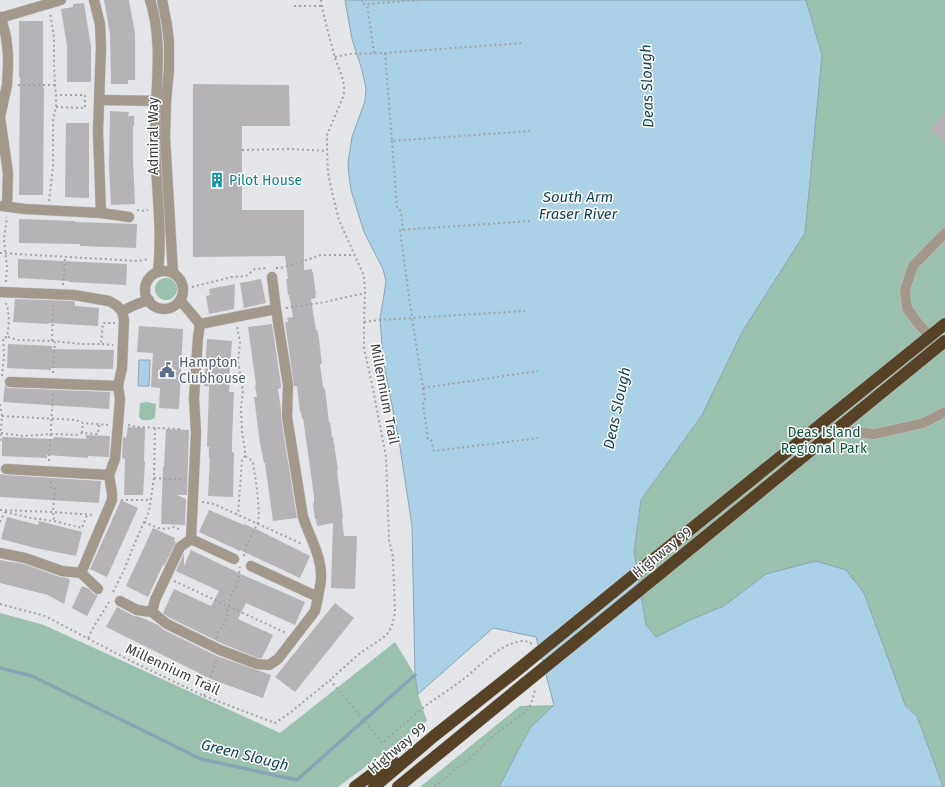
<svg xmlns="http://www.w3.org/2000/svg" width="945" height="787" font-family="'Fira Sans',sans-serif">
	<rect width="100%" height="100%" fill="#e3e5e8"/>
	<!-- green -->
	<g fill="#9bc1ae">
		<polygon points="806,0 945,0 945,787 943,787 917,716 766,574 724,606 690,620 656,637 646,625 634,552 641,500 702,415 742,332 822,55"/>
		<circle cx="166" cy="289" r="11"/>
		<polygon points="147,402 156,404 155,418 150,420 142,420 139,417 140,403"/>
		<polygon points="0,613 44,625 280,733 395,642 415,675 418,694 427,721 338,787 0,787"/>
		<polygon points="554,705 530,728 499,787 420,787 520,706"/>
	</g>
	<!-- water -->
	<g fill="#abd1e6" stroke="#89a4b4">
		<polygon points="345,0 806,0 822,55 805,233 742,332 702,415 641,500 634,552 646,625 656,637 690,620 724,606 766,574 816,561 846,570 864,593 906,707 917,716 943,787 499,787 530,728 554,705 536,637 493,628 418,694 415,675 412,526 400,447 383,359 380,318 384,295 386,281 383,269 364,232 351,190 349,175 348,163 352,137 365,101 366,88 362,70 352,39"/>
		<polygon points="139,360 150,360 149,386 138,386"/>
	</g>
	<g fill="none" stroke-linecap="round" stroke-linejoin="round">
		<!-- stream -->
		<polyline stroke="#89a4b4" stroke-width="3.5" points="0,668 32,676 201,759 297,780 415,675"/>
	</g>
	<!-- building -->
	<g fill="#b5b3b6">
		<polygon points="104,0 129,0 135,34 135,80 128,80 128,84 111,84 110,34"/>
		<polygon points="84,3 91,47 91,82 67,82 67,46 61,9 73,7 73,4"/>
		<polygon points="19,21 43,21 43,88 44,88 43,195 19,195 20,77 19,77"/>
		<polygon points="193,84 289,85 290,126 242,126 242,210 304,210 304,270 312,269 312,272 313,272 316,295 315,295 316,298 311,299 316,330 317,329 319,339 322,364 320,364 323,386 324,389 325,389 329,422 330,422 332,437 333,437 338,470 337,470 343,518 342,519 344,536 357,536 355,589 331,588 333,523 317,526 316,519 315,519 313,503 314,503 314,496 303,418 302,419 301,412 300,412 297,386 294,386 285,322 288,322 287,318 293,317 289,295 288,295 286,279 288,279 285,256 193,257"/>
		<polygon points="110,111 129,112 128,116 134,116 134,126 133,126 133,161 135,204 111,205 109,166"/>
		<polygon points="945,113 945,143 930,128"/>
		<polygon points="66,123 89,123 89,198 65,197"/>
		<polygon points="19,219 75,221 75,222 137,224 136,248 80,246 80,244 19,243"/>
		<polygon points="18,259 127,264 126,285 69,282 69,281 18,278"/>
		<polygon points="261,279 266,303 244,308 240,283"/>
		<polygon points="235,284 234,309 209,314 206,296 210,295 209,289"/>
		<polygon points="15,299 73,301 75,302 75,306 99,308 98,326 49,323 48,324 13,322"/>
		<polygon points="272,324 281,385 281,388 278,389 281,410 281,418 297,518 273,521 265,463 264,463 260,443 254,397 257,397 255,386 256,385 248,327"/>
		<polygon points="139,326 183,329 179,409 159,408 160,388 151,387 153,353 137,352"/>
		<polygon points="207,339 232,341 229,381 230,381 229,392 234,392 232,441 232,452 234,453 233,497 208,496 210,458 209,458 209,447 207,447 209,386 204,386"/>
		<polygon points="8,344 52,346 52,349 114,350 113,369 51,368 51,370 7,368"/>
		<polygon points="5,385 7,388 10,388 110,392 109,409 3,402"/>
		<polygon points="128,427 145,428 144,461 145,461 143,495 124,495 125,459 122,458 123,437 126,438"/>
		<polygon points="166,429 189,430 187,495 177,495 186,499 185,525 161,524 163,467 164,467"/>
		<polygon points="86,435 110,436 109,457 88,456 88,458 47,455 47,458 2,456 2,437 53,439 54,437 86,439"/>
		<polygon points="0,474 6,475 101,481 99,503 0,497"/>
		<polygon points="121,500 138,508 107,577 90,569"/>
		<polygon points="209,510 244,525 244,524 260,531 310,556 300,578 240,550 240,551 199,532"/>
		<polygon points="7,517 38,525 39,521 82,532 76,556 35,548 1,539"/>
		<polygon points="153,528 175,538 174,541 176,542 164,566 163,565 148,597 126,586"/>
		<polygon points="191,550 237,572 236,572 305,602 295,625 246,603 238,619 273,635 262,658 258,658 223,644 170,618 163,613 174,589 211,606 219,591 176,571 184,553 184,566"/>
		<polygon points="0,560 24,564 60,577 67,578 70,580 64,604 48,595 0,583"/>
		<polygon points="82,586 89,589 94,594 98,595 87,616 72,608"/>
		<polygon points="335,603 354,618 295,692 275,677"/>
		<polygon points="117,607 134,616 140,617 158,625 164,630 217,656 271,675 263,698 211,679 106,627"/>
	</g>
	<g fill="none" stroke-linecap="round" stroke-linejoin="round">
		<!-- minor casing -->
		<g stroke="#c1c3c6" stroke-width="11">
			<g id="minor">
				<polyline points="94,0 100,24 101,47 98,131 101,213"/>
				<path d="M150,0C164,43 155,90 155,134C155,180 163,226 158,272"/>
				<polyline points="162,0 167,25 169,43 169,69 166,101 165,137 173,273"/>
				<polyline points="1,17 6,37 8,54 8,67 7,85 0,117 8,173 7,206"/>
				<polyline points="0,18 61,0"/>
				<polyline points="100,100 162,101"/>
				<polyline points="2,206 25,209 101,213 129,217"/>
				<circle cx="164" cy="290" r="19"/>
				<path d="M272,277L276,309L288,385L287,417L303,517C309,536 322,556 321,578C321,584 319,590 318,597"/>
				<polyline points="0,292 74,295 109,301 116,305 122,311 124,320 122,368 118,386 120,399 118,424 115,459 109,475 112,493 112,500 81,573"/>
				<polyline points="180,300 200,324 276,309"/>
				<polyline points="122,311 137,304 149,300"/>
				<polyline points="930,337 917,322 907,308 905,290 913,266 945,233"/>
				<polyline points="10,382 118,386"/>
				<polyline points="835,430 875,434 923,423 945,412"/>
				<polyline points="6,469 109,475"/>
				<polyline points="191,539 234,559"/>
				<polyline points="0,553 25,558 62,571 81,573 98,589"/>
				<polyline points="120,601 137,610 152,612 167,624 220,650 257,664 269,665 278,659 315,611 318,597 251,566"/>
				<polyline points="152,612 155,600 180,547 191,539 196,433 194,398 198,337 200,324"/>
			</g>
		</g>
		<!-- highway casing -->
		<g stroke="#c1c3c6" stroke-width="13">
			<g id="highway">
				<polyline points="655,558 945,324"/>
				<polyline points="662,572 945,341"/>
				<polyline points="355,787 371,775 395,763"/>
				<polyline points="374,787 434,736 515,672"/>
				<polyline points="398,787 524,684"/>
			</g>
		</g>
		<!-- path -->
		<g stroke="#a0a2a4" stroke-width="2" stroke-dasharray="2 3" stroke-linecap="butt">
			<path d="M321,0C324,19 330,39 335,58C339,70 347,84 343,97L327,135V151L328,173L332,192L339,220L364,276L365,293L364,322V348L373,389L386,457L389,540L393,557L395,613L392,625L389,632L383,638L360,653L330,680"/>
			<polyline points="362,0 362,4 367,4"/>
			<polyline points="294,6 322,6"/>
			<polyline points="374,53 367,4 421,0"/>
			<polyline points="385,53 392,141 530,131"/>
			<polyline points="335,57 349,54 385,53 524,43"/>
			<polyline points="18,85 55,85"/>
			<polyline points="56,107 85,108 85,95 56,95"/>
			<polyline points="392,141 397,208 401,211 403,230"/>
			<polyline points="242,150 291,149 327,151"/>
			<polyline points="49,201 53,167 53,120 56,107 56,95 55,85 54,65 54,37 50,13"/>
			<polyline points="137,210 141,211 148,210"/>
			<polyline points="530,221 400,230 412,318 423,388 538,371"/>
			<polyline points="0,253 137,261 149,259"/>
			<polyline points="276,268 280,268 301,262 321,255 355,255"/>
			<polyline points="6,282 7,267 4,240 7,217"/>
			<polyline points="63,285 63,279 64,279 65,257"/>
			<polyline points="192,287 232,277 246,276 255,269 266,268"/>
			<polyline points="286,308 325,302 365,293"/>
			<polyline points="364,322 379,320 525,311"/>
			<polyline points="237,327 240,342 238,362 243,391 241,408 242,432 245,450 245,456 242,460 238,515"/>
			<polyline points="8,337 18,340 52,341 83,344 101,344 103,323 115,323"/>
			<polyline points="52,341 53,305"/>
			<polyline points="102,344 113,345"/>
			<polyline points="53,373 55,342"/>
			<path d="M2,376L4,355L3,338L7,337C9,325 10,314 6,303"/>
			<polyline points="423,388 425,400 423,404 428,439 431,440 434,451 538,438"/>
			<polyline points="0,404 2,416 0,441"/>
			<polyline points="2,416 76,420 83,423 108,425"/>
			<polyline points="128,425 138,427 180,429"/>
			<polyline points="1,433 23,436 51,434 78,435 82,433 98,434 99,424"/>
			<polyline points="82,433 83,423"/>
			<polyline points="49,461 53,393"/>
			<polyline points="154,478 185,480"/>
			<polyline points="51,481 51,487 55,488 53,512 54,520"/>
			<polyline points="121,500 150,500"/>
			<polyline points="202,502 214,504 300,543 303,543"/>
			<polyline points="0,510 53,512 94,515"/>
			<polyline points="5,512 31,518 54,521 82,528 87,515"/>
			<polyline points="0,522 5,512"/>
			<polyline points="144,522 158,528 166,529 174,527 181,530"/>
			<polyline points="244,556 247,543 258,523 259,512 257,489 253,463 250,459 245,456"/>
			<polyline points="174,581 286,633"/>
			<polyline points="113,592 125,568 133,547 149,511 154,478 155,427"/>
			<path d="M0,604L45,616L129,660L204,696L275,723L291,712L330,680L383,743C399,728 415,714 432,701C443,694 454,686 465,678C478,667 491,654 506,646C515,642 524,638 532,644"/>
			<path d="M88,638C94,625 102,614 109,602"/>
			<polyline points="216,638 217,634 225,623 231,596 238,581 240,567"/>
			<polyline points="204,696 217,659"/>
			<polyline points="434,787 471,757 494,735 520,716 529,708 532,701 535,690"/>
		</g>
		<!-- minor -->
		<use href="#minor" stroke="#a2988b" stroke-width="10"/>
		<!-- highway -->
		<use href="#highway" stroke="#564327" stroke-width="12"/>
		<!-- highway-bridge casing -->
		<g stroke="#c1c3c6" stroke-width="13" stroke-linecap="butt">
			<g id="highway-bridge">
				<polyline points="515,672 655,558"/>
				<polyline points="524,684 662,572"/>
			</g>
		</g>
		<!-- highway-bridge -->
		<use href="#highway-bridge" stroke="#564327" stroke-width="12"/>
	</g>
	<!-- icons -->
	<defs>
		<g id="building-bare" transform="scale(1.2)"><path d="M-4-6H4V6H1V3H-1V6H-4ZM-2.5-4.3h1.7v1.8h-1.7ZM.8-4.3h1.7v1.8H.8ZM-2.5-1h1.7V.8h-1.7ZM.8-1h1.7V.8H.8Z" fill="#0f9aa8" stroke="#fff" stroke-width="2.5" paint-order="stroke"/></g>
		<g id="civic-bare" transform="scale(1.2)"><path d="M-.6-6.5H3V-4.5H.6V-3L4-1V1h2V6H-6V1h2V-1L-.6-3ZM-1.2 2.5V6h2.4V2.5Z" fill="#5c6f8a" stroke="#fff" stroke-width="2.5" paint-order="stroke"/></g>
	</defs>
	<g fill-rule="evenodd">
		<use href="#building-bare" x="217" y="180"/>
		<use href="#civic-bare" x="167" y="370"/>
	</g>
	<g text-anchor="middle" stroke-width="3" stroke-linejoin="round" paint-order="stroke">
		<!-- street labels -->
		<g font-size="14" fill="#3b3c3e" stroke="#fff">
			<text transform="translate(153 136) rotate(-90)" y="5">Admiral Way</text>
			<text transform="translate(385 394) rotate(79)" y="5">Millennium Trail</text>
			<text transform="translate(662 552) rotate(-39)" y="5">Highway 99</text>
			<text transform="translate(173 669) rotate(25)" y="5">Millennium Trail</text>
			<text transform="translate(397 748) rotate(-40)" y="5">Highway 99</text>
		</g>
		<!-- culture labels -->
		<g font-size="14" fill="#0d838f" stroke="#fff" text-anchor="start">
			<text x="229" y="185">Pilot House</text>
		</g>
		<!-- service labels -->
		<g font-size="14" fill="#4e5e75" stroke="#fff" text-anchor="start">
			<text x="179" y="367">Hampton<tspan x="179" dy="16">Clubhouse</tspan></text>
		</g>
		<!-- park labels -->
		<g font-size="14" fill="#0d543a" stroke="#fff">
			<text x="824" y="437">Deas Island<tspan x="824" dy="16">Regional Park</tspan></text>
		</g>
		<!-- water labels -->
		<g font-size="15" font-style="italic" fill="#0d3f55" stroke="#fff">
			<text transform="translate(647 86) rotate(-92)" y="5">Deas Slough</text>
			<text x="578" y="202">South Arm<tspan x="578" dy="17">Fraser River</tspan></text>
			<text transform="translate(617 408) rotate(-78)" y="5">Deas Slough</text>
			<text transform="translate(245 755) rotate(14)" y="5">Green Slough</text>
		</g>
	</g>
</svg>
